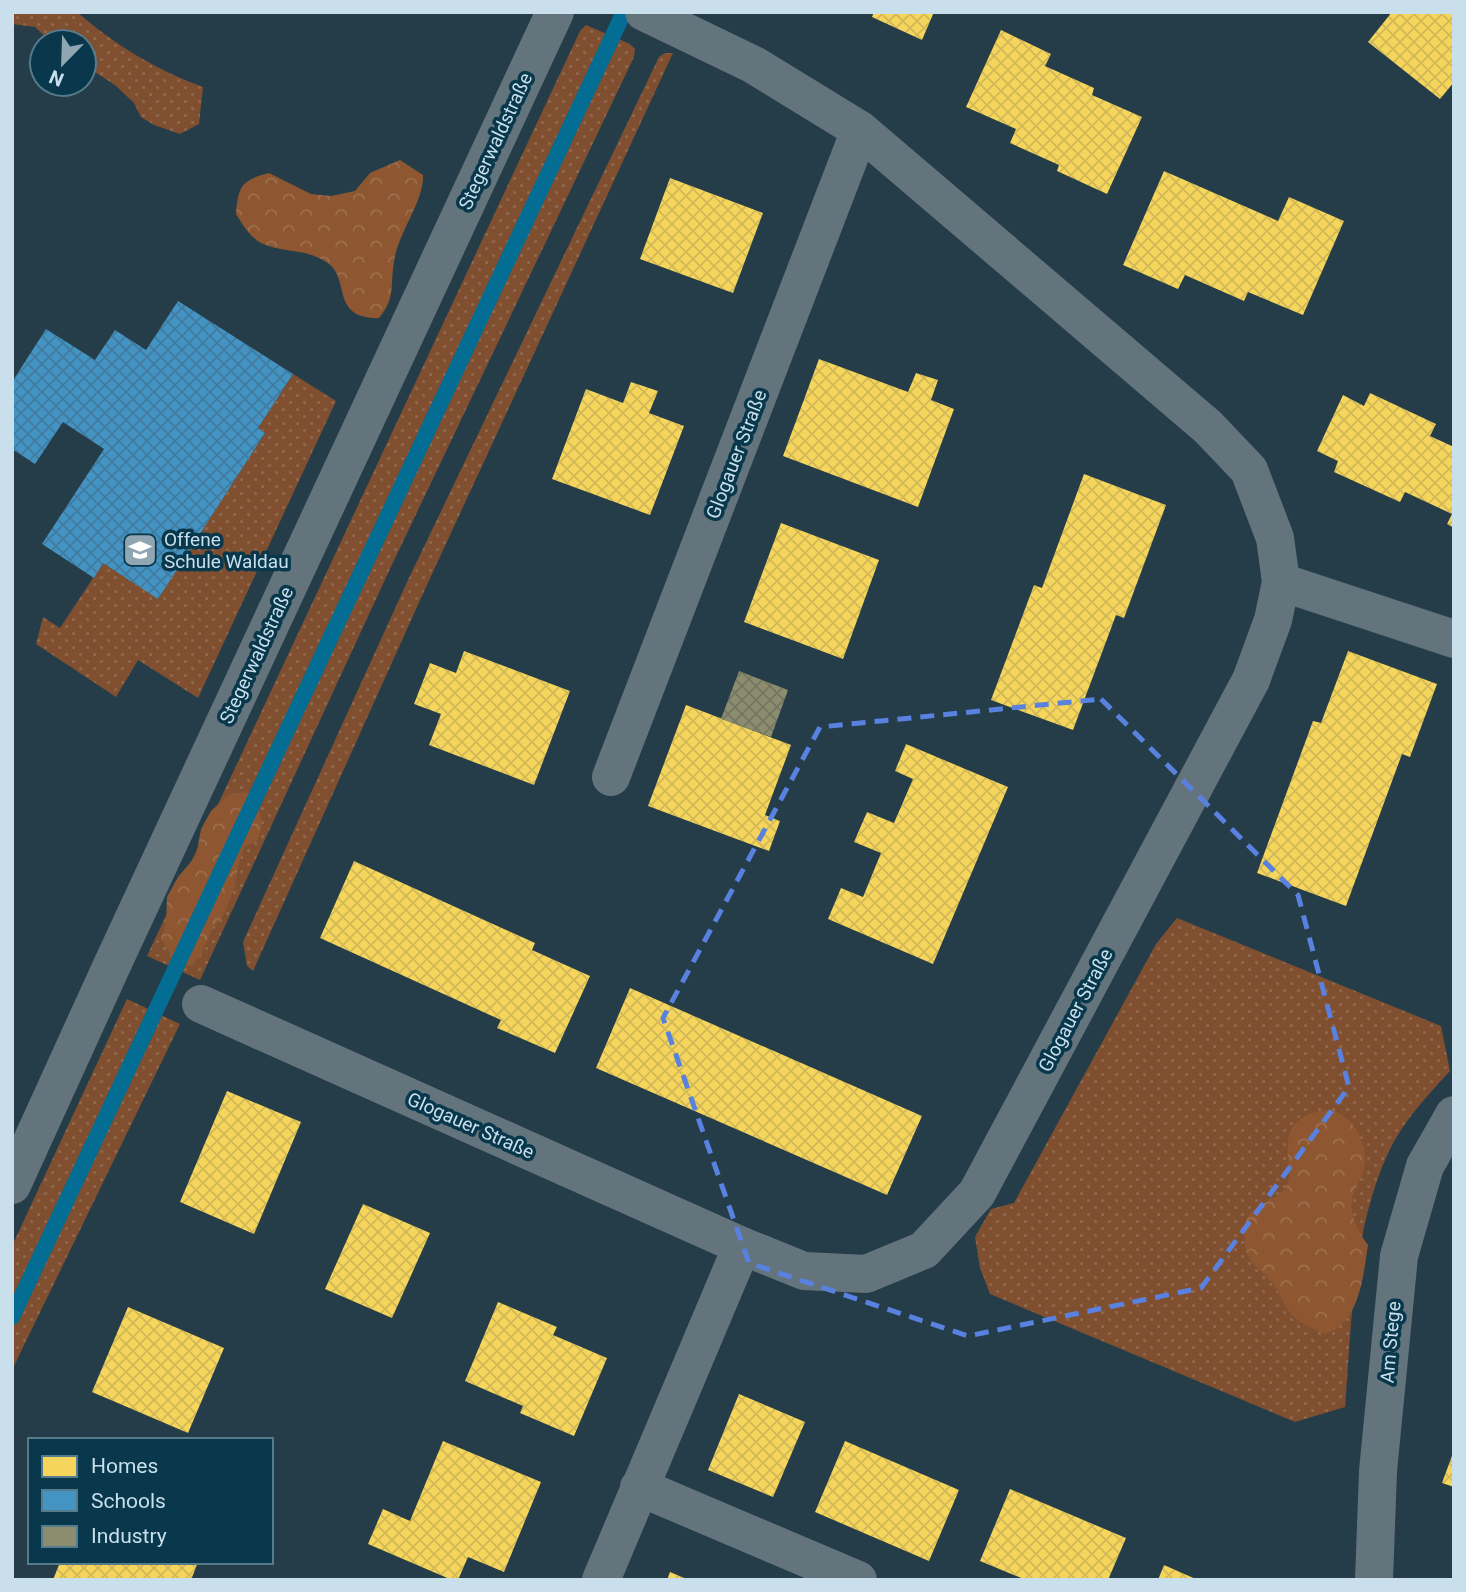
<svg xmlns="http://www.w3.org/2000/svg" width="1466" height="1592" font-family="Roboto,sans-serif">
	<defs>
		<pattern id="grass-dots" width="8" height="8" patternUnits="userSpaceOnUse" patternTransform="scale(1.75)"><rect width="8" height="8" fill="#7f4f30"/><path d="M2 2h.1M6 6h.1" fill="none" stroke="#90684e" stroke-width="1.8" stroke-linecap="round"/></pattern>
		<pattern id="forest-crowns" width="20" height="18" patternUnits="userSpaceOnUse" patternTransform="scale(1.75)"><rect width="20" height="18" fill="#8e5732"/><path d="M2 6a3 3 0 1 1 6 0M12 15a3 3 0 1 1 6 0" fill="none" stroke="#9d6f50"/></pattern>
		<pattern id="homes-cross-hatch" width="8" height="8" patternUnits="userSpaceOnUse" patternTransform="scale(1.75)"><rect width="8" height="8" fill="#f6d55c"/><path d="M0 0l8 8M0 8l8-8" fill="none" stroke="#d1b858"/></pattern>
		<pattern id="schools-cross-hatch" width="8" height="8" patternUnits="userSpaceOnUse" patternTransform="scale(1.75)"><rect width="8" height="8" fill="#4393c3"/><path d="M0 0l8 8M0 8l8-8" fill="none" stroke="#417b9e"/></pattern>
		<pattern id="industry-cross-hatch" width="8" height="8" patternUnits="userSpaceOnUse" patternTransform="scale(1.75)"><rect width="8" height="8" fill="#8c8c6e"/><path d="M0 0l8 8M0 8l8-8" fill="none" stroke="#747662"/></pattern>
	</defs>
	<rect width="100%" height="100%" fill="#253d48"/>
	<!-- grass -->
	<g fill="url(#grass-dots)">
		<path d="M12,12H77C115,45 156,70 203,87L199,124L180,134L154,125L141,117L134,103L115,85L84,65V42H51L35,27L12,24Z"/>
		<polygon points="586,25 630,44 635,49 634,57 389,571 200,980 147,956 580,31"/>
		<polygon points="665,53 673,53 426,587 253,971 247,966 243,942 408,580 659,57"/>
		<polygon points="293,374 336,401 198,698 138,660 116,697 36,644 43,617 60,628 103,563 158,598 265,433 258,428"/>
		<path d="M1177,918L1441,1026L1450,1071C1427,1096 1404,1120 1389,1151C1352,1231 1352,1321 1345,1407L1295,1422L990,1294L980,1268L975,1237L991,1209L1014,1203L1156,944Z"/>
		<polygon points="127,999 180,1024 12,1370 12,1246"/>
	</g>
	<!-- forest -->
	<g fill="url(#forest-crowns)">
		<path d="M400,160L423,175C424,202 398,232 394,262C390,285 396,298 379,318C331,319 350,280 329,264C306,247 284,254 261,243C250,237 242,224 236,214C238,186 242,180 269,173L311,194L331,196L355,191L370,173Z"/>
		<path d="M245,792C260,809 267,819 257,841L244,847L238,867L235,886L223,916L213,927L201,954L191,966L175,963L161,938L166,924L167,897L178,877L196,856L201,829L211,811L229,794Z"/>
		<path d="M1329,1110C1355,1115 1372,1149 1362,1175C1359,1183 1353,1191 1352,1200C1349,1216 1359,1233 1368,1245C1363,1276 1360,1323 1325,1334C1313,1329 1297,1322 1289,1311C1282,1301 1278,1288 1269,1279C1254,1263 1244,1260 1245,1235C1245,1231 1245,1222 1247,1219C1255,1202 1280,1201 1287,1185C1291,1176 1289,1168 1288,1158C1285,1126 1298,1113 1329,1110Z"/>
	</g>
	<!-- homes -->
	<g fill="url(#homes-cross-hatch)">
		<polygon points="874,12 934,12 922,40 872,17"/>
		<polygon points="1392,12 1454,12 1454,82 1440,99 1368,42"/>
		<polygon points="1001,30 1051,54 1045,66 1094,88 1092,95 1142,117 1107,194 1057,171 1059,165 1010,143 1016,129 966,107"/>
		<polygon points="1164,171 1278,221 1289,197 1344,221 1303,315 1248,292 1244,301 1185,275 1178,289 1123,265"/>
		<polygon points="670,178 763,213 733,293 640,259"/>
		<polygon points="819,359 908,392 916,373 938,380 931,400 954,409 918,507 783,456"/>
		<polygon points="631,382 658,391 649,413 684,426 650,515 552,479 586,389 623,403"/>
		<polygon points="1370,393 1436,424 1430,436 1454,447 1454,528 1447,524 1452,514 1405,492 1400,502 1334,472 1338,461 1317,451 1343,395 1364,406"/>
		<polygon points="1084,474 1166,505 1124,618 1116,615 1073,730 991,700 1034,585 1042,588"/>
		<polygon points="781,523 879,560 843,659 744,622"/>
		<polygon points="464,651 570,691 534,785 429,745 441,714 414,704 430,663 456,673"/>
		<polygon points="1348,651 1437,684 1410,757 1402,754 1346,906 1257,873 1313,721 1321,723"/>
		<polygon points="686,705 791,745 765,815 780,821 769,851 648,806"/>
		<polygon points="906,744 1008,787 933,964 828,919 841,888 863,897 881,853 854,842 867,812 894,823 913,779 895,771"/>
		<polygon points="354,861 535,943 532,950 590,976 555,1053 497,1028 501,1020 320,938"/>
		<polygon points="630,988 922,1116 887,1195 596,1068"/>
		<polygon points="227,1091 301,1122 254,1234 180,1202"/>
		<polygon points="363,1204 430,1233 392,1318 325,1289"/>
		<polygon points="498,1302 557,1327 553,1335 607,1358 574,1436 520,1413 523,1406 465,1381"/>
		<polygon points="128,1307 224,1348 188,1433 92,1392"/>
		<polygon points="739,1394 805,1422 773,1497 708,1470"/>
		<polygon points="443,1441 541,1482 504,1572 468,1557 458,1580 452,1580 368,1544 383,1509 410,1521"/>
		<polygon points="845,1441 959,1490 929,1561 815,1512"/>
		<polygon points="1453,1453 1454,1453 1454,1487 1442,1483"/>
		<polygon points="1010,1489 1126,1538 1108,1580 1026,1580 980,1561"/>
		<polygon points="60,1562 198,1562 191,1580 53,1580"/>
		<polygon points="1164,1565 1198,1580 1158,1580"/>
		<polygon points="670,1572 689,1580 667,1580"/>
	</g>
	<!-- schools -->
	<polygon fill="url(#schools-cross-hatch)" points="178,301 293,374 258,428 265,433 158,599 103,563 94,578 42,544 104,449 63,422 35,464 12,449 12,382 46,329 95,360 115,330 146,350"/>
	<!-- industry -->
	<polygon fill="url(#industry-cross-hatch)" points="739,671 788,690 771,737 721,719"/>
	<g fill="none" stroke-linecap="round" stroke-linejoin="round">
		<!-- stream -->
		<polyline stroke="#036d94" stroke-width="16" points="12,1317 624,12"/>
		<!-- minor -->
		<g stroke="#64747d" stroke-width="38">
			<polyline points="1281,582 1454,639"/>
			<polyline points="611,777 860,130"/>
			<polyline points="201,1004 742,1246 804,1271 866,1274 924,1250 977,1193 1251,680 1273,620 1281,582 1275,538 1249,470 1208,427 860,130 754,65 644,12"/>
			<polyline points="12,1185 113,963 555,12"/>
			<polyline points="639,1487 858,1580"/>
			<polyline points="601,1580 742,1246"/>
			<polyline points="1374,1580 1378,1471 1399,1256 1425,1166 1454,1115"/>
		</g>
	</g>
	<!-- marked area -->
	<path fill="none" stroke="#5981df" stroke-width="5" stroke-dasharray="14 9" stroke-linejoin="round" d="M1101,699L1298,895L1349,1087L1201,1288L968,1336L749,1263L663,1018L820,727Z"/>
	<!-- icons -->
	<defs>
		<g id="school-square" transform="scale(1.75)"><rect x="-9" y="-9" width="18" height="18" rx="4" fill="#90a6b3" stroke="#09384c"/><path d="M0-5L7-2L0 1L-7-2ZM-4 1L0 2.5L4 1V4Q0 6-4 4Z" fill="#fff"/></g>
	</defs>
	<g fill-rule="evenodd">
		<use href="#school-square" x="140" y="550"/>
	</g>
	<g text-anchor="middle" stroke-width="7" stroke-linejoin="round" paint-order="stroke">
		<!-- street labels -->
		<g font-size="19" fill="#c9dfec" stroke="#09384c">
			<text transform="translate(495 141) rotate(-65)" y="7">Stegerwaldstraße</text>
			<text transform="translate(736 454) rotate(-69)" y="7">Glogauer Straße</text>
			<text transform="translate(256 655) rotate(-65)" y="7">Stegerwaldstraße</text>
			<text transform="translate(1075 1010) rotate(-62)" y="7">Glogauer Straße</text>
			<text transform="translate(471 1125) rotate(24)" y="7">Glogauer Straße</text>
			<text transform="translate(1390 1342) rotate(-85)" y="7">Am Stege</text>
		</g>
		<!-- poi labels -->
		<g font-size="19" fill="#c9dfec" stroke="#09384c" text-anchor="start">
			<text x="164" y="546">Offene<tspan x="164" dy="22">Schule Waldau</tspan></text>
		</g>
	</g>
	<!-- border -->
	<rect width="1466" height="1592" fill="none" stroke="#c9dfec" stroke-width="28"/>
	<!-- legend -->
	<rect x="28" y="1438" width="245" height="126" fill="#09384c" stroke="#567b8c" stroke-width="2"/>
	<rect x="42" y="1456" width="35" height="21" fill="#f6d55c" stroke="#567b8c" stroke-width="2"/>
	<text x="91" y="1473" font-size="21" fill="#c9dfec">Homes</text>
	<rect x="42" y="1490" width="35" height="21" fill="#4393c3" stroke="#567b8c" stroke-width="2"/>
	<text x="91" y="1508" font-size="21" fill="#c9dfec">Schools</text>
	<rect x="42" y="1526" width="35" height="21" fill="#8c8c6e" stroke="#567b8c" stroke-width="2"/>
	<text x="91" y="1543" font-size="21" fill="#c9dfec">Industry</text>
	<!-- north arrow -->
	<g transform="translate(63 63) rotate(203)"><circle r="33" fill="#09384c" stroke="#567b8c" stroke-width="2"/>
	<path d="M0-5L12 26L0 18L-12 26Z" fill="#90a6b3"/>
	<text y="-10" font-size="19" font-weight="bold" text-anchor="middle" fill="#c9dfec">N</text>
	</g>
</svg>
